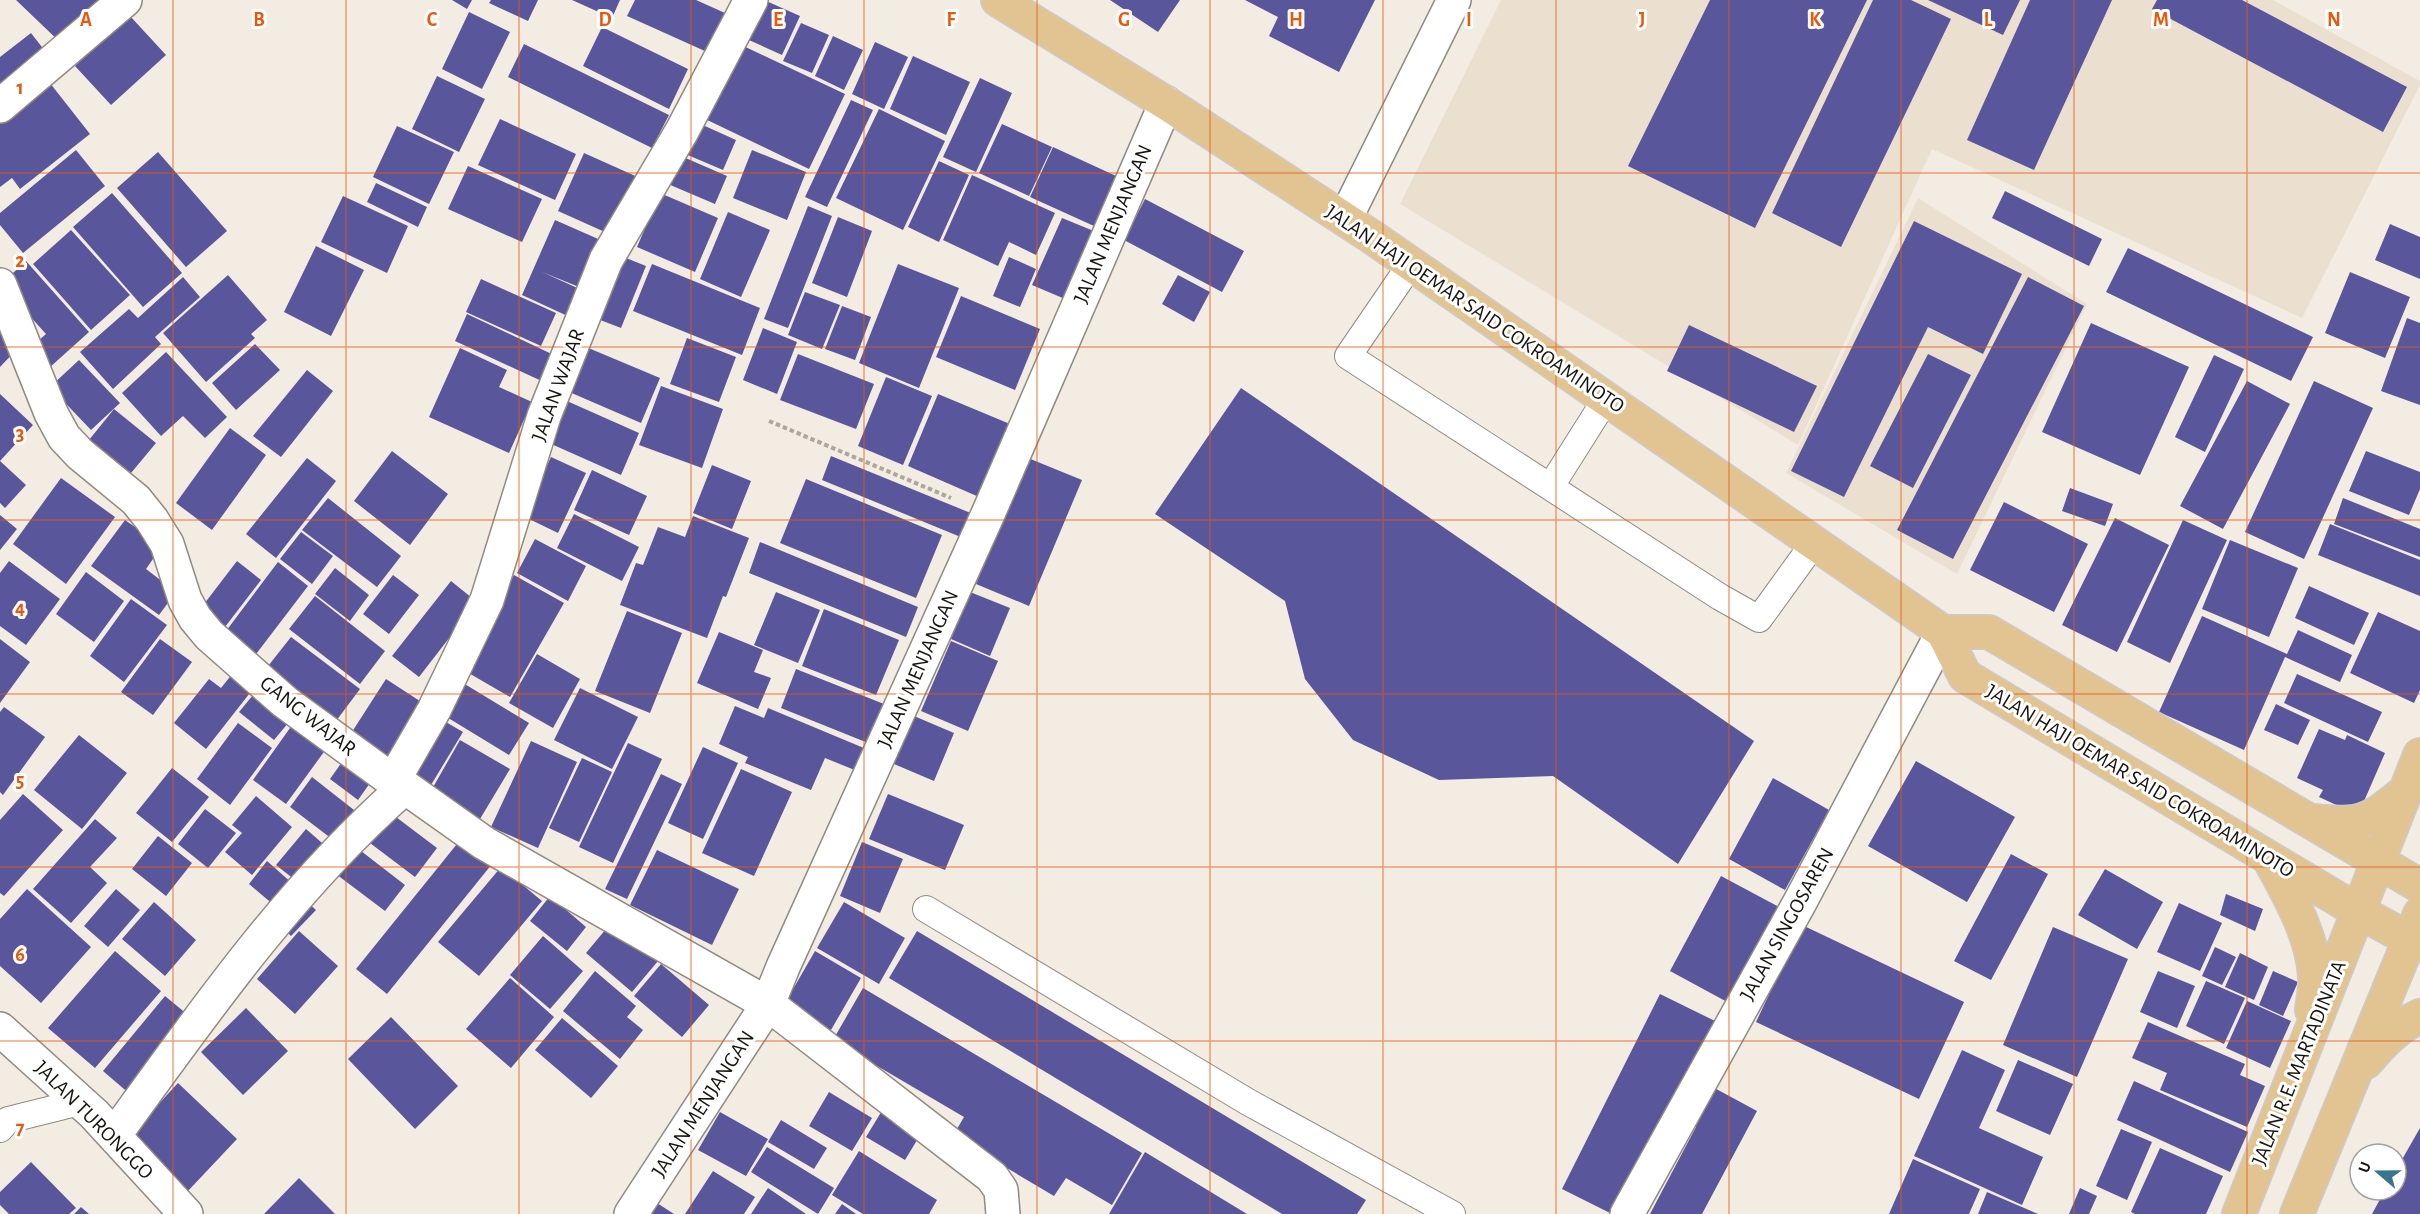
<svg xmlns="http://www.w3.org/2000/svg" width="2420" height="1214" font-family="'Alegreya Sans',sans-serif">
<style>
.built{fill:#ebe0d0}
.building{fill:#5a569b}
.lines{fill:none;stroke-linecap:round;stroke-linejoin:round}
.lane-casing{stroke:#908a81;stroke-width:28}
.street-casing{stroke:#908a81;stroke-width:36}
.primary-casing{stroke:#cccbca;stroke-width:36}
.path{stroke:#aca69e;stroke-width:4;stroke-dasharray:4.5 3;stroke-linecap:butt}
.lane{stroke:#fff;stroke-width:26}
.street{stroke:#fff;stroke-width:33}
.primary{stroke:#e2c493;stroke-width:33}
.grid{fill:none;stroke:#e8590c;stroke-width:1.5;stroke-opacity:0.55}
.labels{text-anchor:middle;dominant-baseline:central;stroke-width:6;stroke-linejoin:round;paint-order:stroke}
.street-label{font-size:21px;fill:#161410;stroke:#fff}
.grid-label{font-size:20px;text-anchor:middle;font-weight:bold;fill:#e8590c;stroke:#fff;stroke-width:6;stroke-linejoin:round;paint-order:stroke}
</style>
<rect width="100%" height="100%" fill="#f3ece2"/>
<path class="built" d="M1501 0H2273L2420 81V85L2302 318 1932 149 1798 445 1400 204Z
M1918 198 2087 304 1957 574 1786 473Z"/>
<path class="building" d="M16 0H106L63 45Z
M452 0H472L467 9Z
M491 0H538L528 21 489 3Z
M572 0H620L612 18Z
M635 0H696L734 17 716 56 627 16Z
M764 0 800 16 782 55 740 36Z
M1110 0H1180L1158 32Z
M1245 0H1375L1339 72 1269 36 1278 17Z
M1710 0H1867L1755 228 1628 166Z
M1873 0H1911L1951 19 1841 247 1772 213Z
M1928 0H2020L2003 35Z
M2030 0H2112L2034 170 1967 140Z
M2157 0H2242L2407 87 2383 132 2152 9Z
M469 12 510 32 482 89 442 69Z
M130 16 166 55 111 105 75 66Z
M801 23 829 35 812 73 783 61Z
M602 27 688 69 669 109 583 66Z
M31 33 52 60 0 100V57Z
M833 36 863 50 844 90 815 76Z
M875 42 908 57 884 109 852 94Z
M737 43 845 94 809 169 701 117Z
M524 44 669 115 652 148 508 77Z
M913 56 970 82 946 135 890 109Z
M437 76 485 99 459 152 412 129Z
M46 78 90 134 20 189 12 178 0 187V115Z
M980 78 1012 93 976 172 943 157Z
M851 100 873 110 827 207 805 197Z
M879 109 945 141 903 230 836 198Z
M500 119 576 154 555 200 478 165Z
M696 122 736 140 723 170 683 153Z
M1002 124 1052 147 1029 196 979 173Z
M397 126 454 152 429 204 373 177Z
M1053 147 1127 181 1105 231 1030 197Z
M76 150 105 186 23 253 0 225V213Z
M752 150 806 172 787 220 733 198Z
M158 152 227 231 186 267 117 188Z
M584 153 642 179 616 237 558 211Z
M681 156 727 176 715 204 668 184Z
M939 161 969 175 939 242 908 227Z
M468 166 542 199 522 242 448 209Z
M972 175 1055 213 1036 255 1009 242 998 266 943 240Z
M376 183 427 207 418 227 367 202Z
M2005 191 2102 239 2089 266 1992 218Z
M112 193 182 273 143 307 73 227Z
M660 193 718 218 695 272 637 247Z
M343 196 408 226 387 273 321 242Z
M1145 199 1244 251 1222 292 1124 240Z
M808 206 832 216 788 328 764 319Z
M728 212 770 230 741 297 700 279Z
M838 217 872 231 847 297 812 283Z
M1062 218 1101 234 1072 302 1032 285Z
M555 220 605 242 584 289 542 272 584 291 572 318 522 295Z
M1914 221 2022 274 1983 354 1928 327 1844 497 1791 471Z
M2390 224 2420 237V279L2375 260Z
M71 230 130 295 91 330 33 264Z
M316 246 364 270 331 336 284 312Z
M2128 248 2313 337 2291 381 2106 292Z
M621 256 646 266 621 328 595 318Z
M1009 257 1036 269 1020 307 993 296Z
M26 261 89 332 49 368 31 347 46 334 1 284Z
M652 264 760 308 742 355 633 311Z
M898 264 959 288 919 388 859 363Z
M2350 272 2410 297 2385 358 2325 333Z
M228 275 267 320 251 334 255 338 206 382 163 333Z
M1178 275 1210 292 1194 322 1162 304Z
M183 277 200 297 155 337 161 344 113 389 80 352 129 309 138 318Z
M2028 277 2084 306 1953 559 1897 530Z
M481 279 556 313 541 346 466 312Z
M805 292 840 305 822 349 788 335Z
M961 296 1040 329 1015 390 936 357Z
M842 306 871 317 855 360 825 349Z
M467 314 558 357 546 383 455 341Z
M2407 318 2420 323V405L2381 391Z
M2091 323 2189 367 2140 475 2042 432Z
M1689 325 1817 386 1794 432 1667 371Z
M763 328 797 342 777 394 743 380Z
M0 331 18 348 0 367Z
M687 338 736 357 719 402 670 384Z
M255 344 280 370 236 410 212 383Z
M586 347 660 378 641 423 567 391Z
M460 348 507 370 499 387 532 402 509 453 429 417Z
M166 352 227 417 205 438 183 416 161 436 122 393Z
M798 354 874 384 856 429 780 400Z
M1928 354 1971 375 1913 488 1870 466Z
M2214 355 2244 369 2205 452 2175 437Z
M79 360 120 403 91 430 50 387Z
M307 370 333 391 281 457 253 436Z
M886 377 932 396 903 465 858 446Z
M2247 381 2290 404 2223 529 2180 506Z
M2314 381 2373 408 2304 559 2245 532Z
M661 386 723 409 702 468 639 445Z
M1241 388 1754 741 1678 864 1553 776 1439 780 1353 740 1305 679 1285 601 1155 514Z
M0 394 33 425 0 461 26 485 5 508 0 503Z
M938 394 1010 424 979 497 908 466Z
M567 401 639 433 621 475 549 443Z
M114 409 156 443 131 473 89 440Z
M230 428 266 455 212 530 176 503Z
M392 451 448 494 410 545 354 501Z
M2366 451 2420 472V489L2409 515 2349 491Z
M831 456 978 516 968 540 822 480Z
M551 457 586 473 558 533 523 516Z
M307 458 336 481 276 558 246 534Z
M1028 458 1082 480 1029 606 976 584Z
M712 465 751 481 732 529 693 513Z
M592 470 647 496 629 535 574 510Z
M61 478 115 517 66 584 13 544Z
M806 479 942 535 916 598 780 543Z
M2070 488 2113 504 2105 526 2062 511Z
M328 498 401 556 377 587 302 530Z
M2343 498 2420 529V557L2334 524Z
M2004 502 2088 544 2054 612 1970 570Z
M574 514 639 547 622 581 557 548Z
M0 515 17 529 0 550Z
M693 516 749 538 726 597 723 596 707 638 620 605 636 563 643 565 658 527 685 537Z
M2115 518 2169 545 2117 652 2062 625Z
M125 520 162 546 146 569 176 592 159 615 91 566Z
M2183 520 2227 540 2170 663 2127 642Z
M2330 524 2420 560V596L2318 555Z
M301 532 333 556 312 584 280 559Z
M535 539 586 566 568 601 517 573Z
M2230 540 2298 568 2269 637 2202 609Z
M760 542 918 607 906 637 749 573Z
M9 561 60 599 26 645 0 626V573Z
M237 561 261 580 225 627 201 608Z
M278 562 308 586 250 662 220 639Z
M335 568 369 595 350 621 315 594Z
M86 572 124 601 94 642 56 614Z
M393 575 419 595 389 634 363 614Z
M514 575 564 603 510 697 460 668Z
M451 581 477 602 419 677 392 656Z
M2309 586 2369 613 2354 645 2295 618Z
M776 592 820 610 798 663 754 645Z
M970 592 1010 608 990 656 951 639Z
M315 596 385 651 360 684 289 629Z
M131 599 167 625 124 682 90 656Z
M824 609 899 640 876 695 802 666Z
M627 611 682 633 650 713 595 691Z
M2378 612 2420 631V690L2414 703 2350 673Z
M2202 616 2287 654 2298 630 2352 655 2340 682 2285 657 2244 750 2159 712Z
M719 632 763 650 754 672 771 678 758 709 697 683Z
M291 637 360 689 330 729 261 675Z
M0 639 30 662 0 703Z
M160 639 192 662 153 715 121 692Z
M951 641 998 661 968 731 921 711Z
M537 654 580 679 553 728 509 703Z
M796 669 889 706 873 745 781 708Z
M233 673 253 689 206 749 174 723 209 679 221 688Z
M2297 674 2382 712 2368 742 2284 703Z
M386 679 429 707 393 763 350 735Z
M463 683 529 723 509 755 445 716Z
M259 688 294 716 274 740 239 712Z
M580 688 638 717 612 769 554 740Z
M2276 704 2310 720 2298 745 2264 730Z
M735 706 764 718 768 708 871 751 862 773 825 758 811 790 745 763 748 757 719 744Z
M4 707 45 737 3 795 0 792V712Z
M914 716 954 733 934 781 894 764Z
M439 718 463 732 428 790 404 775Z
M295 721 329 745 286 804 253 780Z
M238 723 272 748 230 805 197 779Z
M2319 729 2345 740 2347 735 2385 753 2358 815 2319 797 2323 790 2297 778Z
M79 735 127 773 82 829 34 790Z
M460 740 510 769 477 824 428 796Z
M531 741 577 762 538 848 491 827Z
M628 743 662 759 613 863 579 847Z
M703 747 738 763 703 839 668 823Z
M347 755 375 776 358 800 330 779Z
M582 758 612 772 579 842 549 828Z
M1916 761 2015 817 1967 902 1868 846Z
M172 768 209 797 172 842 136 813Z
M741 769 792 792 754 876 702 853Z
M661 774 682 784 627 899 605 889Z
M312 777 354 810 332 839 290 807Z
M1773 778 1829 810 1785 890 1729 859Z
M23 794 63 830 4 896 0 893V820Z
M888 794 964 825 945 870 869 839Z
M256 796 292 827 252 875 225 852 242 833 232 825Z
M205 809 236 833 208 868 178 844Z
M388 811 437 848 415 877 366 840Z
M95 819 117 838 90 867 107 883 71 923 33 889Z
M306 829 329 849 300 884 276 865Z
M158 836 192 863 166 896 132 869Z
M461 839 492 864 387 994 356 969Z
M862 842 903 859 880 913 840 896Z
M352 844 405 885 385 911 332 871Z
M657 850 739 889 712 945 630 905Z
M2011 854 2048 874 1991 980 1954 961Z
M267 861 293 884 275 906 249 884Z
M501 867 542 901 479 976 438 942Z
M2105 869 2163 902 2137 949 2078 915Z
M1721 876 1781 908 1729 1003 1670 971Z
M27 889 91 947 41 1003 0 966V919Z
M116 889 140 910 108 947 84 926Z
M2226 894 2263 909 2255 931 2220 915Z
M301 896 316 910 291 936 277 922Z
M550 896 586 927 567 951 530 921Z
M154 902 196 940 165 976 122 939Z
M844 902 905 938 879 984 817 948Z
M2179 903 2222 923 2200 971 2157 952Z
M611 923 658 961 632 992 586 953Z
M1802 925 1964 1002 1919 1099 1756 1022Z
M2053 927 2128 959 2077 1077 2003 1045Z
M299 931 338 966 295 1014 257 979Z
M917 931 1366 1200 1357 1214H1282L889 978Z
M543 936 583 971 550 1009 510 975Z
M2215 947 2236 957 2222 985 2202 976Z
M115 951 161 991 95 1068 48 1028Z
M815 951 861 978 831 1030 785 1003Z
M2240 953 2268 967 2254 1000 2225 987Z
M661 964 709 1005 682 1037 634 996Z
M595 971 636 1006 627 1017 643 1030 620 1059 563 1011Z
M2158 971 2195 986 2177 1028 2140 1012Z
M2273 971 2298 982 2283 1016 2259 1005Z
M510 978 554 1017 511 1068 466 1029Z
M2206 981 2245 998 2224 1044 2186 1026Z
M863 988 1142 1153 1112 1205 1066 1178 1054 1196 953 1136 964 1117 833 1040Z
M1660 994 1715 1021 1612 1214 1562 1189Z
M165 996 194 1020 131 1095 103 1071Z
M2247 1001 2291 1021 2270 1068 2226 1048Z
M246 1008 288 1051 243 1095 201 1052Z
M391 1017 458 1086 415 1129 348 1059Z
M562 1018 618 1066 591 1098 535 1050Z
M2148 1022 2245 1064 2240 1075 2265 1086 2247 1127 2160 1090 2167 1073 2132 1058Z
M1962 1050 2005 1070 1979 1128 2043 1157 2022 1205 1914 1156Z
M2018 1060 2073 1084 2050 1135 1996 1111Z
M2134 1081 2248 1132 2230 1172 2117 1120Z
M178 1083 237 1139 187 1192 128 1137Z
M1707 1084 1757 1111 1702 1214H1650L1696 1127 1690 1118Z
M829 1092 872 1118 852 1151 809 1126Z
M883 1109 922 1132 905 1160 866 1137Z
M720 1112 768 1139 746 1176 698 1150Z
M781 1120 827 1148 814 1169 768 1142Z
M2420 1128V1214H2372L2385 1190H2396V1170Z
M2121 1129 2152 1142 2127 1200 2096 1186Z
M767 1147 834 1188 818 1214 751 1172Z
M2160 1148 2223 1176 2206 1214H2135L2131 1212Z
M859 1151 937 1200 929 1214H863L832 1195Z
M1145 1152 1247 1214H1109Z
M1913 1159 1980 1189 1969 1214H1889Z
M31 1162 76 1208 69 1214H9L0 1205V1192Z
M713 1171 755 1197 744 1214H685Z
M299 1178 335 1214H264Z
M768 1188 806 1214H751Z
M2080 1188 2097 1196 2089 1214H2069Z
M1987 1192 2038 1214H1978Z
M657 1203 674 1214H650Z
M842 1204 856 1214H835Z
M81 1207 89 1214H74Z"/>
<g class="lines">
<defs>
<path id="lane" d="M1411 264 1348 356 1720 597 1759 619 1814 543
M1551 486 1606 399
M926 909 1248 1102 1452 1214
M0 1129 8 1120 80 1102"/>
<path id="street" d="M0 106 125 0
M1345 219 1454 0
M0 285 51 413 64 437 80 454 136 500 152 520 167 544 185 600 195 618 209 635 285 702 393 781 405 787 484 843 768 1004 992 1177 1001 1190 1003 1214
M393 781 434 710 487 600 544 416 606 260 682 131 751 0
M0 1029 94 1114 186 1214
M114 1136C203 1013 290 888 405 787
M631 1214 768 1004 783 967 988 514 1166 103
M1627 1214 1800 902 1943 632"/>
<path id="primary" d="M998 0 1166 103 1372 237 1943 632 1965 676 2358 911 2420 945
M1943 632H1989L2420 886
M2313 821C2362 826 2368 822 2406 791
M2269 858C2288 894 2313 935 2315 977 2316 988 2313 1000 2312 1010
M2366 1062C2382 1043 2397 1027 2420 1016
M2239 1214 2420 755
M2297 1214 2420 914"/>
</defs>
<use href="#lane" class="lane-casing"/>
<use href="#street" class="street-casing"/>
<use href="#primary" class="primary-casing"/>
<path class="path" d="M769 421 951 498"/>
<use href="#lane" class="lane"/>
<use href="#street" class="street"/>
<use href="#primary" class="primary"/>
</g>
<path class="grid" d="M173 0V1214M346 0V1214M519 0V1214M691 0V1214M864 0V1214M1037 0V1214M1210 0V1214M1383 0V1214M1556 0V1214M1729 0V1214M1901 0V1214M2074 0V1214M2247 0V1214M0 173H2420M0 347H2420M0 520H2420M0 694H2420M0 867H2420M0 1041H2420"/>
<g class="labels">
<g class="street-label">
<text transform="translate(1113 224) rotate(-67)">JALAN MENJANGAN</text>
<text transform="translate(1475 309) rotate(34)">JALAN HAJI OEMAR SAID COKROAMINOTO</text>
<text transform="translate(558 385) rotate(-70)">JALAN WAJAR</text>
<text transform="translate(918 669) rotate(-66)">JALAN MENJANGAN</text>
<text transform="translate(308 716) rotate(38)">GANG WAJAR</text>
<text transform="translate(2140 781) rotate(31)">JALAN HAJI OEMAR SAID COKROAMINOTO</text>
<text transform="translate(1787 924) rotate(-61)">JALAN SINGOSAREN</text>
<text transform="translate(2299 1063) rotate(-68)">JALAN R.E. MARTADINATA</text>
<text transform="translate(703 1104) rotate(-57)">JALAN MENJANGAN</text>
<text transform="translate(94 1120) rotate(45)">JALAN TURONGGO</text>
</g>
</g>
<g class="grid-label">
<text x="86" y="26">A</text>
<text x="259" y="26">B</text>
<text x="432" y="26">C</text>
<text x="605" y="26">D</text>
<text x="778" y="26">E</text>
<text x="951" y="26">F</text>
<text x="1124" y="26">G</text>
<text x="1296" y="26">H</text>
<text x="1469" y="26">I</text>
<text x="1642" y="26">J</text>
<text x="1815" y="26">K</text>
<text x="1988" y="26">L</text>
<text x="2161" y="26">M</text>
<text x="2334" y="26">N</text>
<text x="20" y="94">1</text>
<text x="20" y="267">2</text>
<text x="20" y="440">3</text>
<text x="20" y="614">4</text>
<text x="20" y="787">5</text>
<text x="20" y="961">6</text>
<text x="20" y="1134">7</text>
</g>
<g transform="translate(2378 1172) rotate(290)"><circle r="28" fill="#ffffff" stroke="#a2a19f" stroke-width="1.5"/>
<path d="M0-4.5L10 22L0 15L-10 22Z" fill="#36758a"/>
<text y="-9" font-size="16" font-weight="bold" text-anchor="middle" fill="#161410">U</text>
</g>
</svg>
